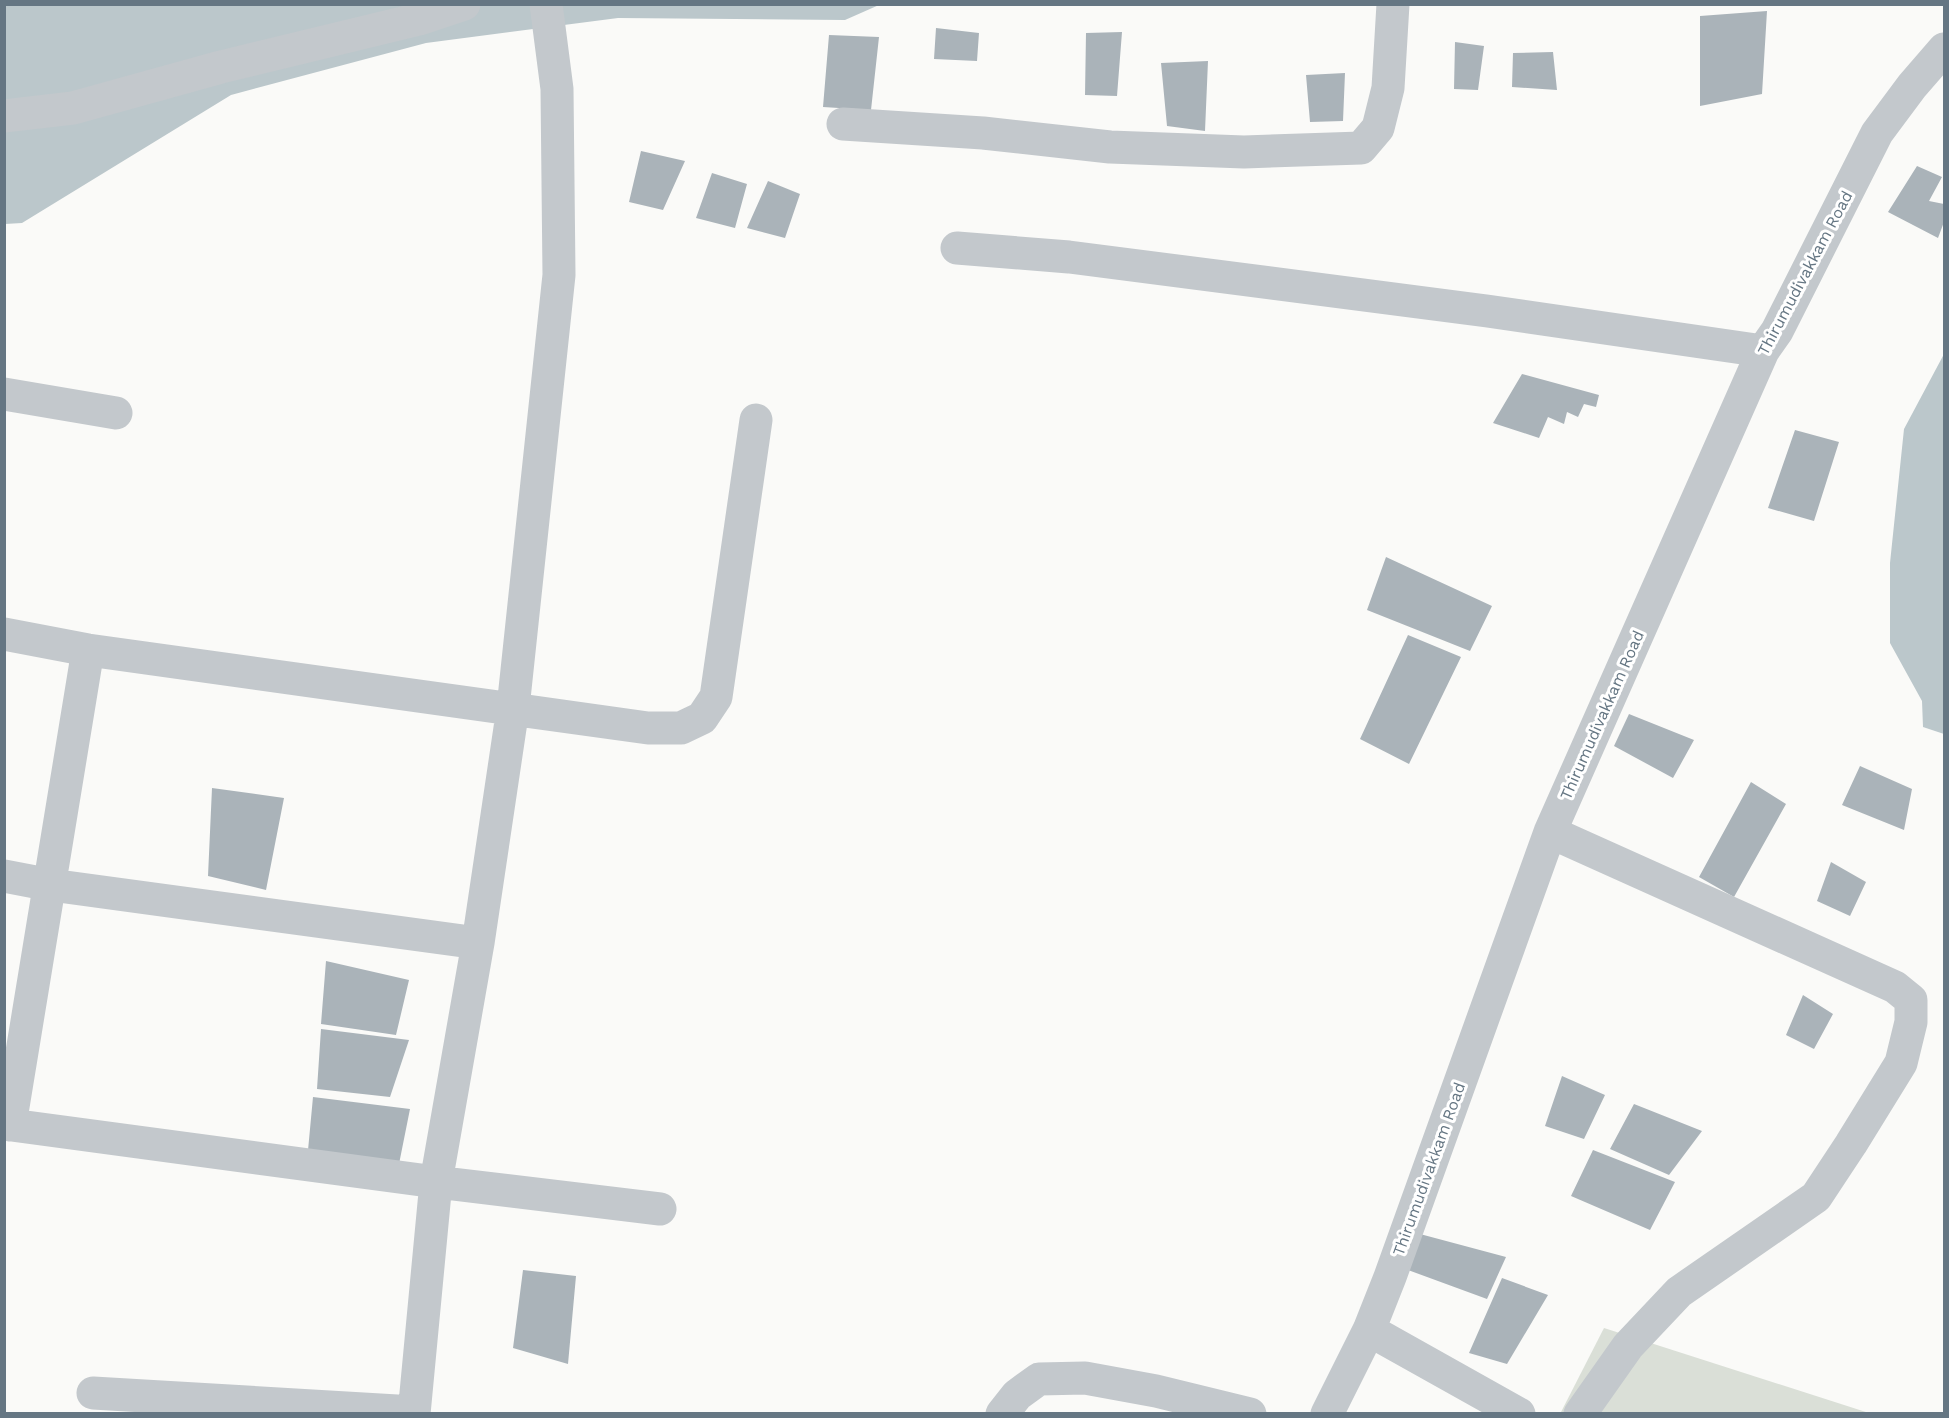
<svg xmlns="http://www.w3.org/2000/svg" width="1949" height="1418" font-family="'Work Sans',sans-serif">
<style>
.green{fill:#dadfd7}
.water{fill:#bbc7cb}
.building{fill:#aab3b9}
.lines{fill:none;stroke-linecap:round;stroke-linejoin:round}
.minor{stroke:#c3c8cc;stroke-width:33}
.labels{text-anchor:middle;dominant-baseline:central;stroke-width:6;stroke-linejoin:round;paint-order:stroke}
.street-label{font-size:16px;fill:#657683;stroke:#fff}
</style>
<rect width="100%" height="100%" fill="#fafaf8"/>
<path class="green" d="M1604 1328 1869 1413 1560 1414Z"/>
<path class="water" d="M5 5H879L845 20 618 18 426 43 231 95 22 223 5 224Z
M1944 354V734L1923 727 1922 701 1890 643V563L1904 429Z"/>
<path class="building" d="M1767 11 1762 94 1700 106V16Z
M936 28 979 33 977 61 934 59Z
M1122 32 1117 96 1085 95 1086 33Z
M829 35 879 37 871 110 823 107Z
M1455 42 1484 46 1478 90 1454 89Z
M1553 52 1557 90 1512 87 1513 53Z
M1208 61 1205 131 1167 126 1161 63Z
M1345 73 1343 121 1310 122 1306 75Z
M641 151 685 161 663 210 629 202Z
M1917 166 1942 177 1929 201 1944 204V222L1938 238 1888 212Z
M712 173 747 184 735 228 696 218Z
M768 181 800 194 785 238 747 228Z
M1522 374 1599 395 1596 407 1584 404 1578 417 1567 412 1564 424 1548 417 1539 438 1493 423Z
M1795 430 1839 442 1814 521 1768 508Z
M1386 557 1492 606 1470 651 1367 610Z
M1408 635 1461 657 1409 764 1360 739Z
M1629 714 1694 740 1673 778 1614 746Z
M1860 766 1912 789 1904 830 1842 805Z
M1751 782 1786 804 1734 897 1699 877Z
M212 788 284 798 266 890 208 876Z
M1831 862 1866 882 1850 916 1817 901Z
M326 961 409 980 396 1035 321 1024Z
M1803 995 1833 1014 1814 1049 1786 1035Z
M321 1029 409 1040 390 1097 317 1089Z
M1562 1076 1605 1095 1584 1139 1545 1126Z
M313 1097 410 1109 397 1174 307 1161Z
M1634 1104 1702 1131 1669 1175 1610 1149Z
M1593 1150 1675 1182 1650 1230 1571 1196Z
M1420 1234 1506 1257 1487 1299 1408 1270Z
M523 1270 576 1276 568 1364 513 1348Z
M1502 1278 1548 1295 1507 1364 1469 1353Z"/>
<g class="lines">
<path class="minor" d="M4 116 73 108 221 67 419 19 464 4
M843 124 983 133 1110 147 1244 152 1361 148 1378 128 1388 88 1393 4
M957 248 1069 257 1487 311 1763 351
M4 394 116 413
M4 634 88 650 648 728H681L702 718 716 697 756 420
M1550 832 1895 987 1911 1000V1022L1901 1063 1851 1144 1816 1197 1679 1292 1628 1346 1580 1414
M4 876 51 885 478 943
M4 1124 436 1182 660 1209
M10 1125 88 650
M1369 1330 1519 1414
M93 1393 414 1412
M414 1414 436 1182 478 943 513 708 559 275 557 89 546 4
M1002 1414 1017 1395 1039 1379 1085 1378 1156 1391 1250 1414
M1327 1414 1369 1330 1390 1277 1550 832 1763 351 1777 331 1877 133 1912 86 1944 49"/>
</g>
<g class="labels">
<g class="street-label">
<text transform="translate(1805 273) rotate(-62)">Thirumudivakkam Road</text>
<text transform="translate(1602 715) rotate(-66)">Thirumudivakkam Road</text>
<text transform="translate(1429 1169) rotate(-70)">Thirumudivakkam Road</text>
</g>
</g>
<rect width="1949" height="1418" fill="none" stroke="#657683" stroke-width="12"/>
</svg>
